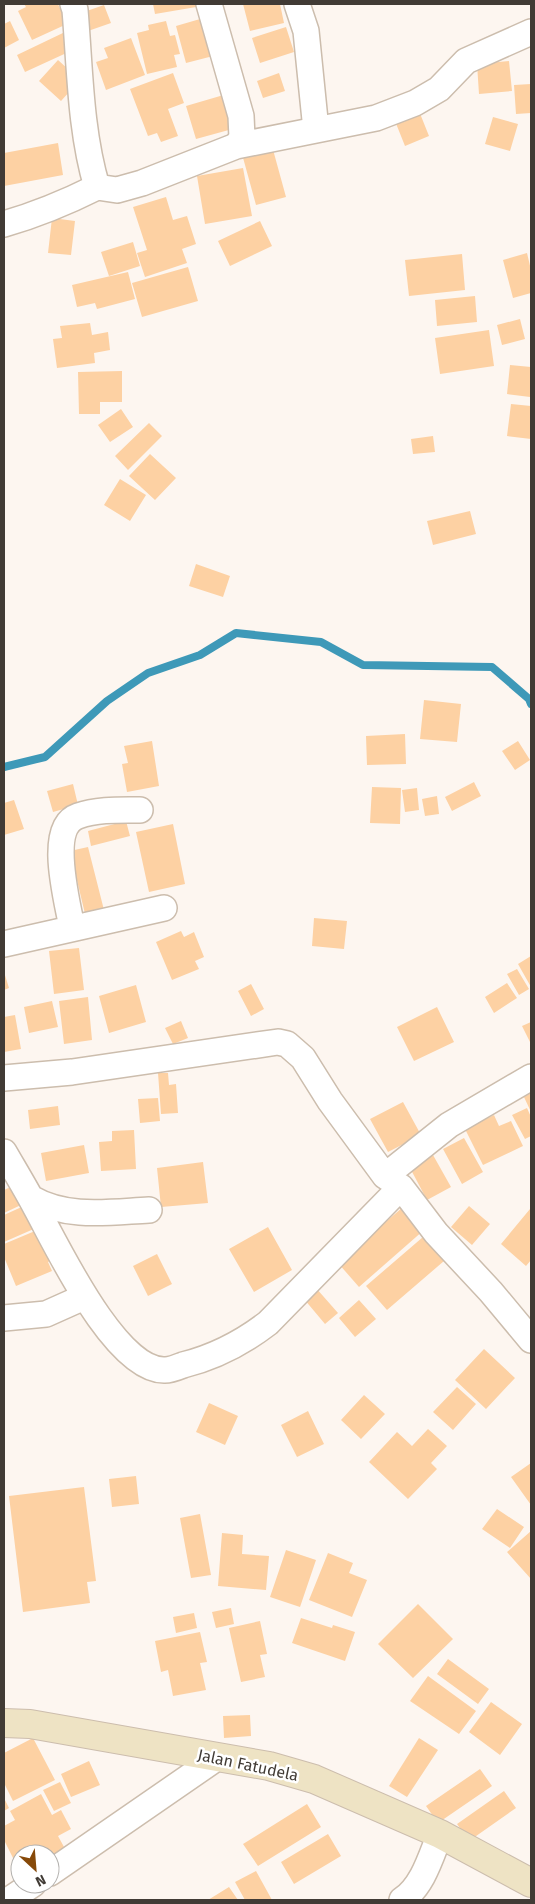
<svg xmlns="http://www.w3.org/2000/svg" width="535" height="1904" font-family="'Fira Sans',sans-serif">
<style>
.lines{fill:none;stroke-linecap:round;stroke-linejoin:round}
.stream{stroke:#3e99b8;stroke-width:8}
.building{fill:#fdd1a3}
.street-casing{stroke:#ccbdad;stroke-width:28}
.secondary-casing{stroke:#ccbdad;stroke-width:30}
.street{stroke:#fff;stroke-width:25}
.secondary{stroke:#eee3c4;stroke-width:28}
.labels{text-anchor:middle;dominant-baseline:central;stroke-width:5;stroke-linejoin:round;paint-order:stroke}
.street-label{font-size:16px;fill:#413b35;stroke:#fff}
</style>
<rect width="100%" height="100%" fill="#fdf6f0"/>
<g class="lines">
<path class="stream" d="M4 767 45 757 107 701 148 673 200 655 236 633 321 642 363 665 492 667 529 699 531 704"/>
</g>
<path class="building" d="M24 4H58L67 24 32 40 18 11 26 7Z
M153 4H208V5L155 14Z
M243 4H280L284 23 250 31Z
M104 5 111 23 88 31 81 13Z
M207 17 217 55 186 63 176 26Z
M10 21 19 40 4 48V24Z
M166 21 170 36 175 35 180 54 174 55 177 67 147 74 137 33 149 30 148 25Z
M286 27 294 52 260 63 252 38Z
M65 32 73 50 25 72 17 55Z
M131 38 145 75 106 90 96 62 108 58 104 48Z
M58 60 80 80 61 101 39 81Z
M509 61 512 91 479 94 477 64Z
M173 73 184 103 168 109 178 136 161 142 157 133 148 136 130 89Z
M279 73 285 91 263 98 257 81Z
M531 84V113L516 114 514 85Z
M227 94 236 128 196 139 186 106Z
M419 111 429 136 405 146 395 121Z
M493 117 518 124 510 151 485 144Z
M58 143 63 175 4 186V153Z
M272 146 286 197 256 205 242 154Z
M243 168 252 216 205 224 197 176Z
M166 197 173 220 187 216 196 244 182 249 187 263 145 277 137 253 147 250 133 207Z
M52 218 75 221 71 255 48 253Z
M260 221 272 246 230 266 218 241Z
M133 242 140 266 109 276 101 252Z
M527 253 531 270V293L513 298 503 260Z
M462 254 465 290 409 296 405 260Z
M188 267 198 301 142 317 132 283Z
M128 272 135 299 97 309 95 303 77 307 72 285Z
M475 296 477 322 437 326 435 300Z
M520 319 525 339 502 345 497 325Z
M90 323 92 335 108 332 110 350 94 353 95 363 57 368 53 339 62 338 60 326Z
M489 330 494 366 440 374 435 338Z
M510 365 531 367 530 397 507 394Z
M122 371V402H100V414H79L78 372Z
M511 404 531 406V439L507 436Z
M121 409 133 427 110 442 98 425Z
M149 423 162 436 128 470 115 456Z
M433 436 435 452 413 454 411 439Z
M150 454 176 478 155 500 129 476Z
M120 479 146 495 130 521 104 505Z
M470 511 476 534 433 545 427 521Z
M196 564 230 576 223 597 189 586Z
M424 700 461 704 457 742 420 739Z
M405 734 406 764 367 765 366 736Z
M152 741 159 786 127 792 122 764 128 763 124 746Z
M518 741 530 760 515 770 502 751Z
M474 782 481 796 452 811 445 797Z
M73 784 78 805 53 812 47 791Z
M372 787 401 788 400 824 370 823Z
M417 788 419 810 405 812 402 790Z
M437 796 439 814 425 816 422 799Z
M14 800 24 829 4 835V803Z
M126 821 130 836 91 846 88 831Z
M173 824 185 884 149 892 136 832Z
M88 847 105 914 86 918 70 851Z
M314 918 347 921 344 949 312 946Z
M181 931 184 937 194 932 204 957 195 961 199 969 172 980 156 942Z
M79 948 84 990 54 994 49 951Z
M531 956V987L518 964Z
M517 969 529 989 519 995 507 974Z
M4 972 9 988 4 990Z
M507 983 517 998 494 1013 485 997Z
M251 984 264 1009 251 1016 238 991Z
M136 985 146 1022 109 1033 99 996Z
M88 997 92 1040 64 1044 59 1001Z
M52 1001 58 1027 29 1033 24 1007Z
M437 1007 454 1042 414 1061 397 1027Z
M15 1015 21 1049 4 1052V1017Z
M181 1021 188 1038 173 1044 165 1028Z
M531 1022V1044L522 1026Z
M158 1073H168L169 1085 176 1084 178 1113 161 1114Z
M531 1093V1112L524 1097Z
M158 1098 160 1121 140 1123 138 1099Z
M403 1102 421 1135 388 1152 370 1119Z
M58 1106 60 1125 30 1129 28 1110Z
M527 1108 531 1117V1136L525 1139 512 1115Z
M494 1115 499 1126 511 1121 523 1146 483 1165 465 1129Z
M134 1130 136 1169 101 1171 99 1142 112 1141V1131Z
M464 1138 483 1172 462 1184 443 1149Z
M84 1145 89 1173 46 1181 41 1153Z
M433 1155 451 1187 427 1200 410 1168Z
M203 1162 208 1203 161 1207 157 1168Z
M13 1186 21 1205 4 1213V1190Z
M26 1205 36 1228 4 1242V1215Z
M469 1206 490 1224 472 1245 451 1227Z
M403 1207 424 1230 359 1287 338 1263Z
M530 1209 531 1211V1260L526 1266 501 1244Z
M268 1227 292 1270 254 1292 229 1249Z
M35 1231 40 1243 47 1240 54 1259 48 1262 52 1271 16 1286 4 1257V1244Z
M423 1237 444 1261 387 1310 366 1286Z
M157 1254 172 1284 148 1296 133 1266Z
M316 1288 338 1313 325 1324 304 1299Z
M359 1300 376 1319 355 1337 339 1318Z
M484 1349 515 1378 486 1409 455 1380Z
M457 1387 476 1404 453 1430 433 1412Z
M364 1395 385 1414 361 1439 341 1420Z
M209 1403 238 1416 225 1445 196 1432Z
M308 1411 324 1444 297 1457 281 1425Z
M428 1429 447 1446 431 1463 437 1469 408 1499 369 1462 397 1432 412 1446Z
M531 1463V1505L511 1477Z
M136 1476 139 1504 112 1507 109 1479Z
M84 1487 96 1581 87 1582 90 1603 23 1612 9 1496Z
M497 1509 524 1527 510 1548 482 1529Z
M200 1514 211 1575 191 1578 180 1518Z
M531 1531V1579L507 1552Z
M222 1533 243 1535 242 1554 269 1556 266 1590 218 1586Z
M286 1550 316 1560 300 1607 270 1597Z
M328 1553 353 1563 349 1573 367 1580 352 1617 309 1600Z
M418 1604 453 1639 413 1678 378 1644Z
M231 1608 234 1624 216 1628 212 1612Z
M194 1613 197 1628 176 1633 173 1617Z
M301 1618 332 1628 333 1625 355 1632 345 1661 292 1643Z
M260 1621 267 1654 260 1655 265 1677 241 1682 229 1628Z
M200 1632 207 1662 200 1663 206 1690 173 1696 168 1670 161 1672 155 1641Z
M448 1659 489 1689 478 1704 437 1674Z
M428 1676 476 1711 459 1734 410 1701Z
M491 1702 522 1724 500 1755 469 1732Z
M250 1715 251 1736 224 1738 223 1716Z
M33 1738 55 1780 13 1801 4 1783V1753Z
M419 1738 438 1750 407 1797 389 1786Z
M89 1761 100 1785 71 1797 61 1774Z
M480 1769 492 1786 438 1823 426 1806Z
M60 1782 71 1803 54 1811 43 1790Z
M504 1791 516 1808 469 1841 457 1824Z
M41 1794 52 1815 61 1810 71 1829 58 1836 69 1856 50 1866V1854H20V1872L4 1840V1826L15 1820 10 1811Z
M4 1798 9 1808 4 1811Z
M307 1804 321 1827 258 1866 243 1844Z
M328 1834 341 1856 294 1884 281 1862Z
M256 1871 272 1900H245L235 1882Z
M229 1887 238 1900H208Z"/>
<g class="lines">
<defs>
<path id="street" d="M73 4 75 10C80 68 80 130 97 187L117 190 142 183 236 146 242 138 241 116 209 4
M316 130 376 118 415 103 439 89 466 61 531 32
M236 146 316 130 306 31 297 4
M4 224C39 214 65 203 97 187
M72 928C68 903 46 827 78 816 97 809 120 810 140 810
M4 944 164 908
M4 1078 72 1072 278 1042 287 1044 303 1058 330 1101 385 1176 401 1187 436 1233 491 1292 531 1340
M4 1152C15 1171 26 1189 36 1208 57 1246 116 1372 165 1370 171 1370 178 1367 183 1365 215 1357 242 1343 268 1323L401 1187
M385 1176 449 1125 531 1077
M31 1198C67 1219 109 1212 149 1210
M4 1318 46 1314 84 1297
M50 1873 218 1757
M9 1900 33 1884
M402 1900C423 1886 431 1856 440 1834"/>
<path id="secondary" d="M4 1723 30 1724 269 1766 314 1779 440 1834 531 1883"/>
</defs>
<use href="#street" class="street-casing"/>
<use href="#secondary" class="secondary-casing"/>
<use href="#street" class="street"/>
<use href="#secondary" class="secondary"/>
</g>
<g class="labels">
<g class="street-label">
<text transform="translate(248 1765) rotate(12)">Jalan Fatudela</text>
</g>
</g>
<rect width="535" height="1904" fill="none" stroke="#413b35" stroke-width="10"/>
<g transform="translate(35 1869) rotate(154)"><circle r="24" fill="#ffffff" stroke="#b3b1ae"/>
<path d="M0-4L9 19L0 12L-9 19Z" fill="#864909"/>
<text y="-8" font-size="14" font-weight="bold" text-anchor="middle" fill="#413b35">N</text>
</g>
</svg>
